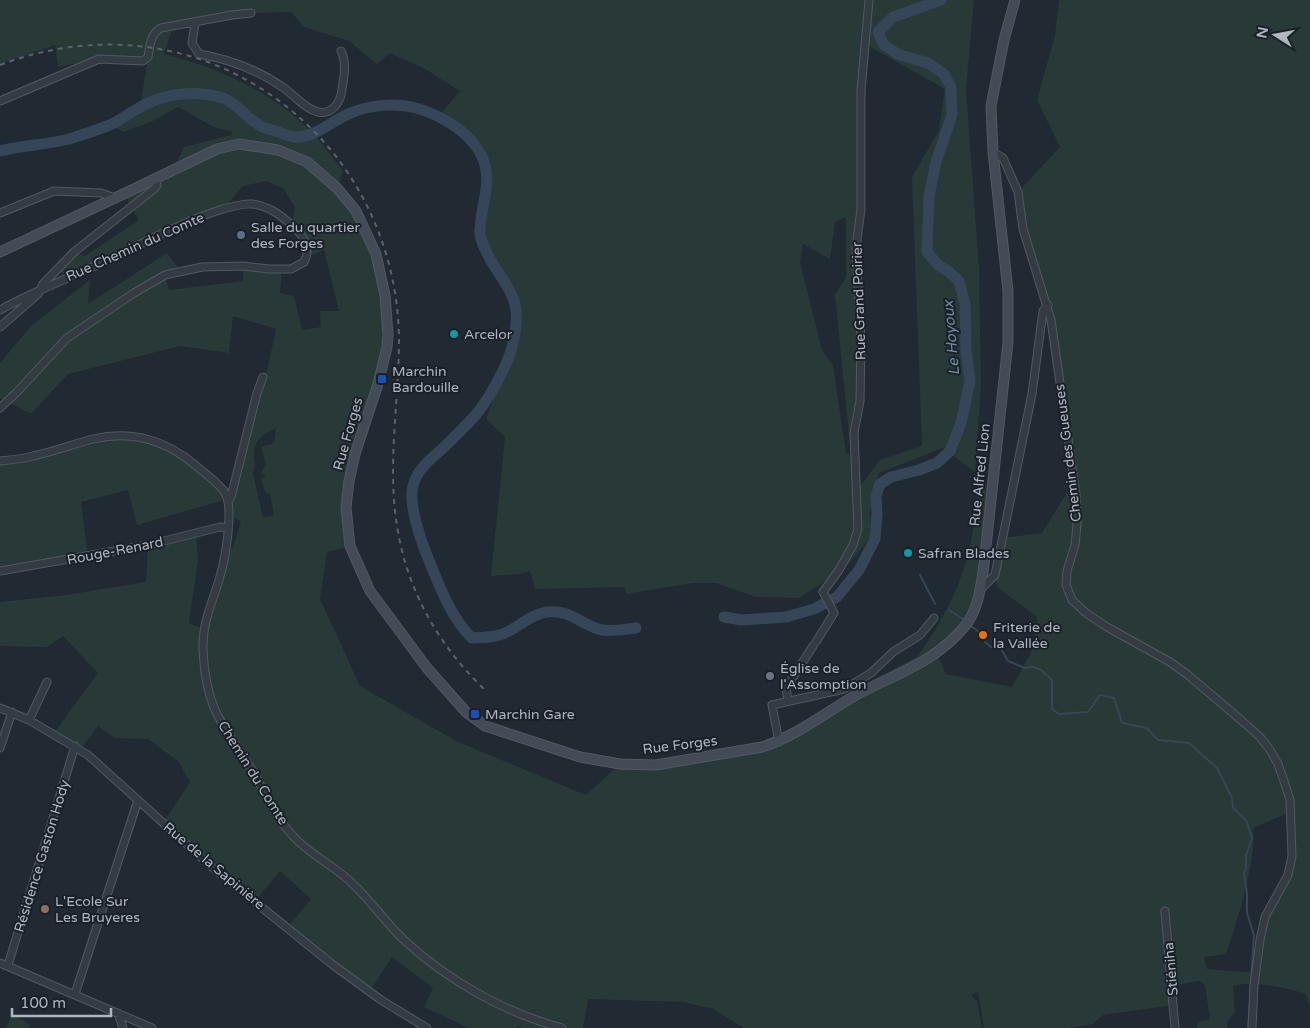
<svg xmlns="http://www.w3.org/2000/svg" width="1310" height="1028" font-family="'Varela Round',sans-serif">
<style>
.green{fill:#293938;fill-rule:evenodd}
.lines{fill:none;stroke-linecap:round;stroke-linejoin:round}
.stream{stroke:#364658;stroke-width:2}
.river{stroke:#364658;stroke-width:11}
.street-casing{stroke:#515961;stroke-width:9}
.secondary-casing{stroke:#515961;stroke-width:11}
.street{stroke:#343b43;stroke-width:7}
.secondary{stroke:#424b56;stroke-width:9}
.rail{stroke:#5a636d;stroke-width:2;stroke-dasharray:5 5;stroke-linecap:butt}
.service-dot{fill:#5c6f8a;stroke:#1a2028;stroke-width:2}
.culture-dot{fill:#0f9aa8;stroke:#1a2028;stroke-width:2}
.transit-dot{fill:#1a4fb4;stroke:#1a2028;stroke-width:2}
.food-dot{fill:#e8710a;stroke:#1a2028;stroke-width:2}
.worship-dot{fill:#6b7280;stroke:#1a2028;stroke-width:2}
.education-dot{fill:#8d6e63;stroke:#1a2028;stroke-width:2}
.labels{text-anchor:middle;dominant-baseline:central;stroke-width:4;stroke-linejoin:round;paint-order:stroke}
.poi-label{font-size:14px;fill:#aeb6c0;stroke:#1a2028;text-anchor:start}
.street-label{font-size:14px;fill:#aeb6c0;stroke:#1a2028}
.water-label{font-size:15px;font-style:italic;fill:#7189a1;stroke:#1a2028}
</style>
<rect width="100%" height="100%" fill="#212932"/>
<path class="green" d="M0 0H974L966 90 979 267 981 384 975 472 943 448 879 473 871 499 870 538 845 568 799 598 756 597 716 583H693L626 594 625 587 535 589 530 571 519 574 491 576 505 437 486 419C492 403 497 388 502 372 511 348 525 317 512 292 504 276 482 253 480 236 479 218 488 200 488 183 488 150 463 133 438 117L460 91 425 69 390 53 377 64 349 41 304 27 291 12 251 13 173 26 164 54C224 69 282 96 322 144 329 153 336 162 343 171L337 188 356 211 376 254 388 335 349 481 350 546 327 552 320 599 360 686 458 742 586 795 620 764 656 765 779 742 848 694 918 656 939 624 956 590 967 560 975 521 980 477 991 491 973 612 937 654 946 674 1012 687 1035 645 1037 617 997 587 995 575 1003 538 1042 533 1074 481 1051 320 1037 278 1018 192 1060 147 1037 100 1055 35 1059 0H1310V1009L1306 994C1287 988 1253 980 1233 986L1235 1012 1227 1022V1028H1197L1198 1022 1210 1019 1205 985 1199 981 1173 986 1174 1005 1103 1015 1093 1024 1070 1028H984L978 992 971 995 977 1001 982 1028H744L713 1009 684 1002 588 999 583 1028H521L518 1026 516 1028H468L424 1007 433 988 392 957 369 992 287 928 311 899 280 871 255 901 163 823 190 782 178 761 148 739 115 738 98 726 80 750 53 734 98 673 63 636 47 647 0 646V602L66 595 146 582 148 545 196 534 198 560 189 623 203 629 225 551 233 548 241 522 229 514 263 377 267 371 276 329 233 316 229 353 180 346 68 374 31 414 0 398V363L31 326 90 280 88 304 167 253 181 271 165 275 169 290 243 281V266L282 269 280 293 294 296 302 330 321 327 320 311H339L324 250 307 257 308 250 291 225 295 208 284 189 267 181 243 186 223 209 71 276 56 271 74 252 85 256 139 220 124 194 173 170 184 147 231 135 233 132 214 127 178 107 151 122 123 132 111 125 140 107 148 58 99 59 58 67 55 45 0 64ZM865 44 945 89 939 130 912 177 922 446 880 460 861 485H856L854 433 862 372 858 227ZM846 217V277L835 295 851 456 846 453 833 366 822 350 800 262 803 244 830 259 835 222ZM276 428 274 443 261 447 266 464 261 473 266 476 261 479 265 492 270 494 274 515 263 518 253 473C257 465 253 460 254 452 255 439 265 433 276 428ZM1290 812 1292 856 1288 875 1265 917 1256 973 1207 969 1204 957 1226 954C1237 921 1257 861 1253 828Z
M118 435 172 448 224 492 221 501 137 525 128 490 81 502 88 557 0 571V461Z
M12 1015 31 1025 29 1028H6Z"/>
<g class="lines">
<path class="stream" d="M920 575 935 604
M949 610 963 619
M971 626 979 632
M985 642 991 647 1001 649 1008 661 1025 668 1033 667 1041 670 1052 680V709L1059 714 1088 712 1100 695 1114 698 1122 723 1147 728 1158 740 1189 743 1217 768 1232 798 1233 808 1246 820 1252 838 1246 855V868L1244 874 1247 893V913L1254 935 1251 981
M1248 1028 1251 986"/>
<path class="river" d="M0 151C23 145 46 145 69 139 82 135 97 130 110 125 119 121 128 114 137 109 159 96 184 91 210 95 235 98 240 113 259 125 265 129 273 130 279 132 286 135 293 138 300 137 320 134 336 118 353 112 371 105 394 103 412 107 441 114 477 135 485 165 491 189 479 211 480 234 481 242 486 251 490 259 510 293 523 299 513 343 509 364 487 403 473 418 463 428 453 439 442 449 430 460 417 469 413 486 408 504 421 541 428 558 439 585 451 618 472 638 481 637 491 638 499 635 516 631 529 614 547 612 571 609 582 626 602 630 613 632 625 629 636 628
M724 617 742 620 786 617 814 609 837 597 859 570 875 539 877 514 876 496 880 484 891 477 919 470 937 463 950 451 961 423 970 381 966 351 965 304 959 281 948 271 938 265 927 252 929 196 936 162 952 115 951 87 944 74 928 63 897 54 883 44 878 32 893 17 941 0"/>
<defs>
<path id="street" d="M195 23 192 43 199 54C229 59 258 70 284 88 294 95 305 109 318 112 333 115 341 101 342 89 344 76 347 63 341 51
M0 101 99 59 143 61 148 57C150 46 150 34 161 28L232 15 251 13
M993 152 1003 158 1018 192 1023 229 1051 320 1076 495 1077 525 1075 545 1067 571 1066 585 1072 600 1086 613 1107 627 1170 662 1188 675 1241 720 1260 737 1270 750 1278 764 1284 781 1290 800 1292 856 1288 875 1265 917 1260 940 1254 985 1252 1028
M0 213 54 191 101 193 115 198
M0 310C31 293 64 280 97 265 139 246 178 223 223 209 232 207 243 203 252 204 270 206 283 217 295 228 305 238 311 249 304 262L291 269H268L243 266 202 267 165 275 134 293 67 338 17 392 0 408
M0 327 38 294 43 284 74 252 154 189 157 185 155 179
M0 461C11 460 22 459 33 456 53 452 73 444 93 439 131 430 166 440 195 465 205 473 216 481 224 491 229 499 229 509 229 519 228 539 225 561 219 580 212 603 202 624 203 649 204 671 207 694 217 714 228 735 243 755 255 775 266 795 277 819 293 836 310 855 335 866 353 884 371 901 386 923 404 940 447 980 505 1013 562 1028
M228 502 231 497 257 393 263 377
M0 571 148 545 220 527 228 528
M981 589 995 575 1032 394 1043 311 1048 305
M816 642 834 613 823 592 839 570 853 545 858 529 854 433 860 401 861 339 856 248 861 209V91L869 0
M788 701 786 688 813 646
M0 708 29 720 88 755 213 868 333 965 381 1000 427 1028
M29 720 47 682
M779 742 772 705 844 689 871 673 893 652 920 635 934 618
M0 748 12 712
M1165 911 1175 1028
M0 963 152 1028
M8 965 75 746
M75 994 138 800
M118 1013 123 1028"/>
<path id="secondary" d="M0 252 115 198 217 149 239 144 278 150 307 162 337 188 356 211 376 254 385 295 388 335 387 347 378 384 355 454 349 481 346 507 350 546 370 591 427 668 466 712 485 726 580 757 620 764 656 765 762 747C796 736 825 713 856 695 895 674 936 662 965 626 979 609 981 585 984 565L1008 342V291L993 152 991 106 1004 40 1015 0"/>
</defs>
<use href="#street" class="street-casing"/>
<use href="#secondary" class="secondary-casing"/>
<use href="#street" class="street"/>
<use href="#secondary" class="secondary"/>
<path class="rail" d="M0 65C73 37 155 37 227 70 333 119 398 224 399 340 399 402 387 464 397 526 407 590 438 645 485 690"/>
</g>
<circle class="service-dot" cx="241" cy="235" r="5"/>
<g class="culture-dot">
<circle cx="454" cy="334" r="5"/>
<circle cx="908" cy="553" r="5"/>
</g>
<g class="transit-dot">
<rect x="377" y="374" width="10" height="10" rx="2.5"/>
<rect x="470" y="709" width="10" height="10" rx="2.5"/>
</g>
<circle class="food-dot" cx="983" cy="635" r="5"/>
<circle class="worship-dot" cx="770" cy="676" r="5"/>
<circle class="education-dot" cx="45" cy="909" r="5"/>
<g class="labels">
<g class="poi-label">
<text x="251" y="227">Salle du quartier<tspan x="251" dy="16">des Forges</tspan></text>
<text x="464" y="334">Arcelor</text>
<text x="392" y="371">Marchin<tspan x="392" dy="16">Bardouille</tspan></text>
<text x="918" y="553">Safran Blades</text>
<text x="993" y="627">Friterie de<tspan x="993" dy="16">la Vallée</tspan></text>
<text x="780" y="668">Église de<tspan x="780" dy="16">l'Assomption</tspan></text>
<text x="485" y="714">Marchin Gare</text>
<text x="55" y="901">L'Ecole Sur<tspan x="55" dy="16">Les Bruyeres</tspan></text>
</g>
<g class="street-label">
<text transform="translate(135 247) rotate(-24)">Rue Chemin du Comte</text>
<text transform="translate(859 301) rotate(-92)">Rue Grand Poirier</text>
<text transform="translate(348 434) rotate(-74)">Rue Forges</text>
<text transform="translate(1068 453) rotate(-97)">Chemin des Gueuses</text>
<text transform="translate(980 475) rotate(-84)">Rue Alfred Lion</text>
<text transform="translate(115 551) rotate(-11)">Rouge-Renard</text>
<text transform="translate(680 745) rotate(-7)">Rue Forges</text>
<text transform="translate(253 773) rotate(58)">Chemin du Comte</text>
<text transform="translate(42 856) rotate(-73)">Résidence Gaston Hody</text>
<text transform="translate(214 866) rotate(40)">Rue de la Sapinière</text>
<text transform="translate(1171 969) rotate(-95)">Stiéniha</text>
</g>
<g class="water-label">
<text transform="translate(951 338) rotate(-95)">Le Hoyoux</text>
</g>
</g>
<g transform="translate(1275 35) rotate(281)" stroke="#1a2028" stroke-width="4" paint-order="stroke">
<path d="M0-4L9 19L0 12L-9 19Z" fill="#aeb6c0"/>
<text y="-8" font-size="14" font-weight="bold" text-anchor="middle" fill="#aeb6c0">N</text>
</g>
<path d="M12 1008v8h99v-8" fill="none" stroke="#aeb6c0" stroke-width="2.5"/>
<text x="20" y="1008" font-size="15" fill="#aeb6c0" stroke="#1a2028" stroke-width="4" paint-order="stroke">100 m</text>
</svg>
